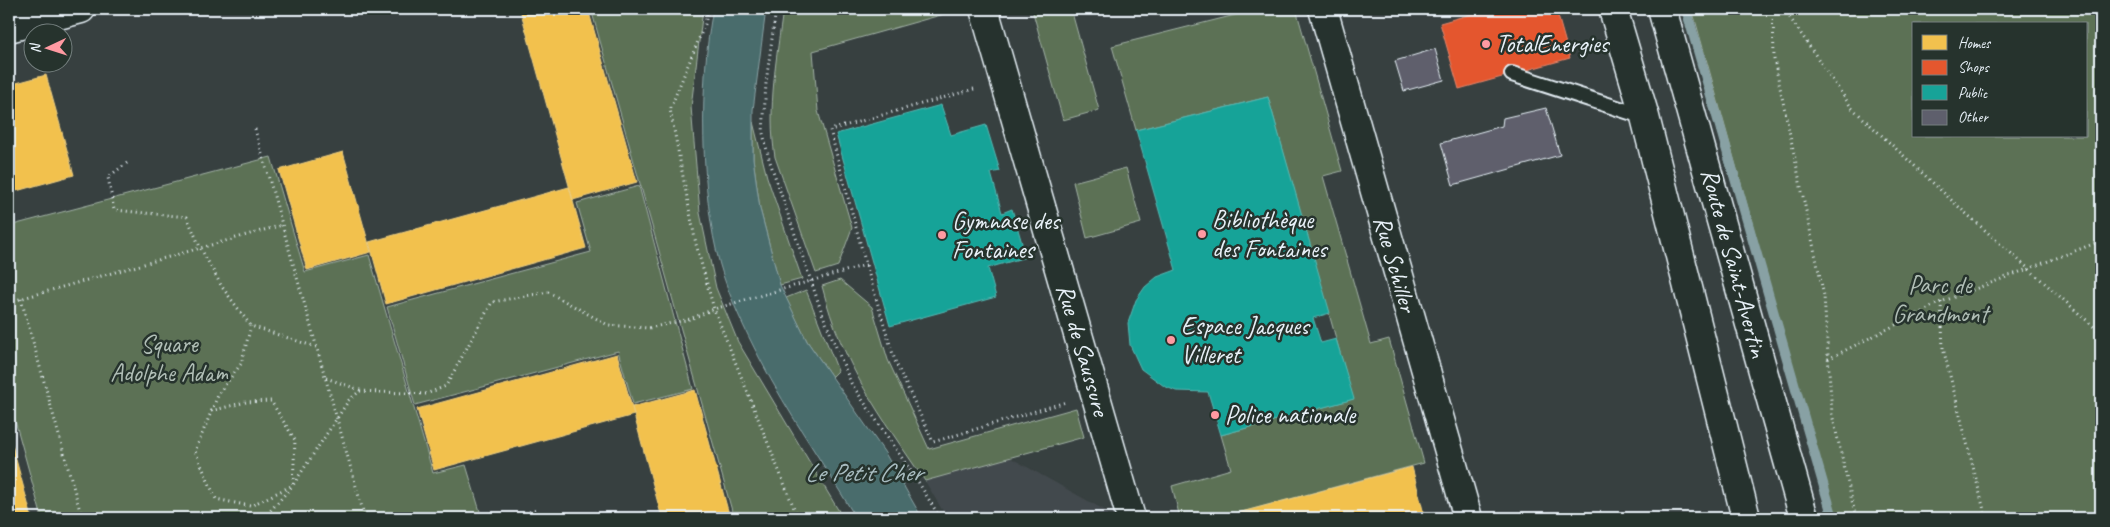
<svg xmlns="http://www.w3.org/2000/svg" width="2110" height="527" font-family="Caveat,sans-serif">
<style>
.built{fill:#43494d}
.green{fill:#5b7154;stroke:#a2b1a6;fill-rule:evenodd}
.water{fill:#486c6c;stroke:#88a1a4}
.homes{fill:#f2c14e;stroke:#efcf81}
.shops{fill:#e4572e;stroke:#e5856b}
.public{fill:#17a398;stroke:#56bab5}
.lines{fill:none;stroke-linecap:round;stroke-linejoin:round}
.stream{stroke:#88a1a4;stroke-width:10}
.building{fill:#5e5f6c;stroke:#e8f1f8}
.service-casing{stroke:#e8f1f8;stroke-width:18}
.minor-casing{stroke:#e8f1f8;stroke-width:31}
.primary-casing{stroke:#e8f1f8;stroke-width:31}
.path{stroke:#e8f1f8;stroke-width:3;stroke-dasharray:1 4;stroke-linecap:butt}
.service{stroke:#26332d;stroke-width:14}
.minor{stroke:#26332d;stroke-width:28}
.primary{stroke:#26332d;stroke-width:28}
.poi-dot{fill:#ff9aa2;stroke:#26332d;stroke-width:2}
.labels{text-anchor:middle;dominant-baseline:central;stroke-width:5;stroke-linejoin:round;paint-order:stroke}
.poi-label{font-size:25px;fill:#e8f1f8;stroke:#26332d;text-anchor:start}
.street-label{font-size:25px;fill:#e8f1f8;stroke:#26332d}
.park-label{font-size:25px;fill:#b0beb6;stroke:#26332d}
.water-label{font-size:26px;font-style:italic;fill:#a8bcc0;stroke:#26332d}
</style>
<rect width="100%" height="100%" fill="#374040"/>
<filter id="ink" filterUnits="userSpaceOnUse"><feTurbulence type="fractalNoise" baseFrequency=".02" numOctaves="2"/><feDisplacementMap in="SourceGraphic" scale="10" xChannelSelector="R" yChannelSelector="G"/><feConvolveMatrix kernelMatrix="1 2 1 2 8 2 1 2 1" color-interpolation-filters="sRGB"/></filter>
<g filter="url(#ink)">
<path class="built" d="M1009 457 1106 511 1108 518H947L925 481Z"/>
<path class="green" d="M591 9H703L691 107 700 213 716 288 738 342 843 518H734Z
M783 9H962L813 51 818 111 852 228 838 266 816 273 775 157C767 108 777 57 783 9Z
M1032 9H1071L1099 110 1063 120Z
M1259 9H1296L1342 171 1323 176 1371 344 1389 339 1424 463 1219 518H1180L1172 486 1231 469 1221 435 1353 399 1268 97 1136 130 1112 46Z
M1692 9H2101V518H1835ZM1914 24H2086V136H1914Z
M753 122 767 177 802 279 780 285 760 209 753 158Z
M271 157 305 272 369 255 433 473 466 465 482 518H42L9 399V226Z
M1126 168 1141 223 1087 238 1073 182Z
M639 186 693 389 633 404 618 351 415 405 387 307 591 252 577 203Z
M840 280 872 307 888 360 929 449 1076 408 1084 437 925 481C880 415 842 365 822 286Z
M806 290 838 371 832 377 807 341 786 298Z"/>
<path class="water" d="M713 9H766L753 110V158L760 209 780 285 807 341 885 453 922 518H856C825 465 788 414 760 359 745 330 729 297 720 265 700 194 699 81 713 9Z"/>
<path class="homes" d="M520 9H588L637 182 573 200Z
M46 75 74 175 9 193V85Z
M343 152 371 252 307 270 279 170Z
M569 187 586 248 386 304 369 242Z
M617 354 634 415 434 470 417 409Z
M695 390 730 518H662L634 415 632 407Z
M9 434 32 518H9Z
M1412 467 1425 518H1219Z"/>
<path class="shops" d="M1489 9H1556L1570 58 1459 89 1440 23Z"/>
<path class="public" d="M1268 97 1330 313 1313 318 1321 343 1336 339 1354 399 1221 435 1208 392 1176 391 1164 386 1141 369 1130 345 1128 323 1136 300 1145 287 1157 277 1176 270 1136 130Z
M941 105 951 135 986 125 1000 171 991 173 1002 213 1012 209 1026 257 988 268 996 297 890 326 836 134Z"/>
<g class="lines">
<path class="stream" d="M1686 9 1833 518"/>
</g>
<path class="building" d="M1435 49 1444 80 1404 91 1395 61Z
M1546 108 1560 155 1453 185 1441 143 1502 126 1503 118Z"/>
<g class="lines">
<defs>
<path id="service" d="M1512 74 1645 117"/>
<path id="minor" d="M984 9 1131 518
M1323 9 1468 518
M9 28 81 9"/>
<path id="primary" d="M1613 9 1645 117 1746 518
M1662 9 1804 518"/>
</defs>
<use href="#service" class="service-casing"/>
<use href="#minor" class="minor-casing"/>
<use href="#primary" class="primary-casing"/>
<path class="path" d="M708 9 705 24 670 109 696 244 714 309 798 518
M776 9 766 83 763 133 769 159 822 313 851 383 919 483 940 518
M1773 9 1774 59 1824 296 1832 414 1856 518
M1784 9 1851 107 1960 208 2101 333
M974 89 830 130 866 265 895 361 933 442 1066 402
M255 129 365 518
M127 163 108 177 114 210 187 217 200 247 222 287 251 326 316 347
M21 299 82 518
M9 302 282 225
M1941 302 1943 348 1986 518
M1828 359 1941 302 2101 241
M326 378 360 390
M211 411 246 402 271 401 295 440 293 485 250 506 216 499 195 451 219 393 241 364 251 326
M264 518 293 485 349 400 360 391 426 394 446 386 492 302 548 292 608 325 649 328 690 319 714 309 866 265
M505 518 537 510"/>
<use href="#service" class="service"/>
<use href="#minor" class="minor"/>
<use href="#primary" class="primary"/>
</g>
</g>
<g class="poi-dot">
<circle cx="1486" cy="44" r="5"/>
<circle cx="1202" cy="234" r="5"/>
<circle cx="942" cy="235" r="5"/>
<circle cx="1171" cy="340" r="5"/>
<circle cx="1215" cy="415" r="5"/>
</g>
<g class="labels">
<g class="poi-label">
<text x="1496" y="44">TotalEnergies</text>
<text x="1212" y="220">Bibliothèque<tspan x="1212" dy="29">des Fontaines</tspan></text>
<text x="952" y="221">Gymnase des<tspan x="952" dy="29">Fontaines</tspan></text>
<text x="1181" y="326">Espace Jacques<tspan x="1181" dy="29">Villeret</tspan></text>
<text x="1225" y="415">Police nationale</text>
</g>
<g class="street-label">
<text transform="translate(1734 263) rotate(75)">Route de Saint-Avertin</text>
<text transform="translate(1395 264) rotate(74)">Rue Schiller</text>
<text transform="translate(1083 350) rotate(74)">Rue de Saussure</text>
</g>
<g class="park-label">
<text x="1940" y="285">Parc de<tspan x="1940" dy="29">Grandmont</tspan></text>
<text x="169" y="344">Square<tspan x="169" dy="29">Adolphe Adam</tspan></text>
</g>
<g class="water-label">
<text x="863" y="472">Le Petit Cher</text>
</g>
</g>
<rect width="2110" height="527" fill="none" stroke="#26332d" stroke-width="30"/>
<rect x="15" y="15" width="2080" height="497" fill="none" stroke="#e8f1f8" stroke-width="2" filter="url(#ink)"/>
<rect x="1912" y="22" width="175" height="115" fill="#26332d" stroke="#747f7e"/>
<rect x="1922" y="35" width="25" height="15" fill="#f2c14e" stroke="#747f7e"/>
<text x="1958" y="48" font-size="15" fill="#e8f1f8">Homes</text>
<rect x="1922" y="60" width="25" height="15" fill="#e4572e" stroke="#747f7e"/>
<text x="1958" y="72" font-size="15" fill="#e8f1f8">Shops</text>
<rect x="1922" y="85" width="25" height="15" fill="#17a398" stroke="#747f7e"/>
<text x="1958" y="98" font-size="15" fill="#e8f1f8">Public</text>
<rect x="1922" y="110" width="25" height="15" fill="#5e5f6c" stroke="#747f7e"/>
<text x="1958" y="122" font-size="15" fill="#e8f1f8">Other</text>
<g transform="translate(48 48) rotate(266)"><circle r="24" fill="#26332d" stroke="#747f7e"/>
<path d="M0-4L9 19L0 12L-9 19Z" fill="#ff9aa2"/>
<text y="-8" font-size="14" font-weight="bold" text-anchor="middle" fill="#e8f1f8">N</text>
</g>
</svg>
